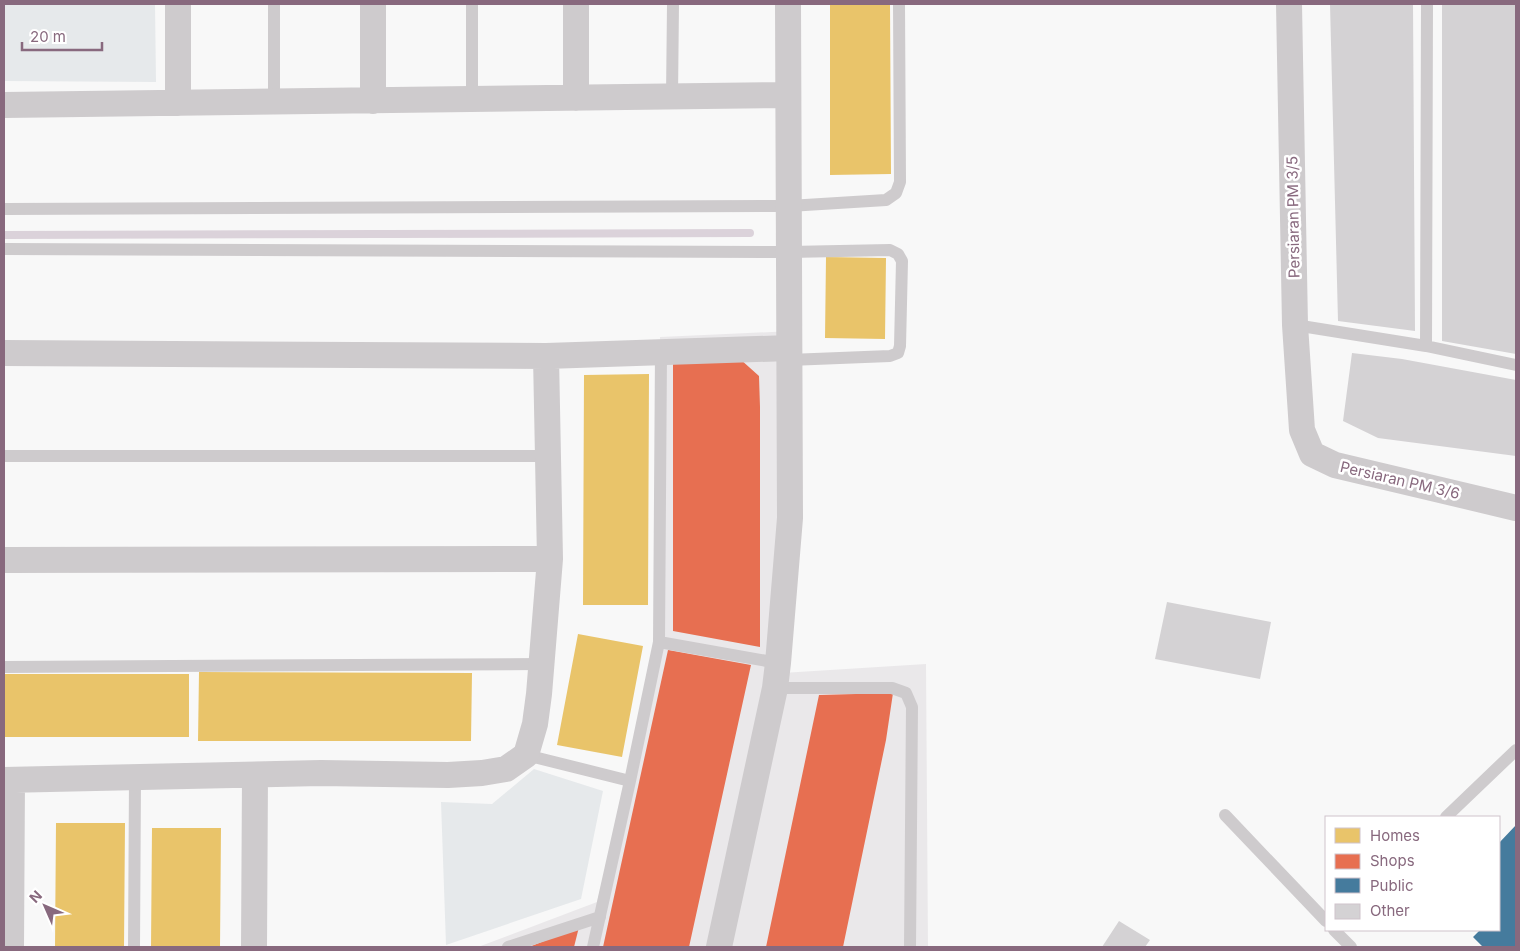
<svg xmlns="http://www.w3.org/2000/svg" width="1520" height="951" font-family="Inter,sans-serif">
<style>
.built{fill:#eae8ea}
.green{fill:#e6e9eb}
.homes{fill:#e9c46a}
.shops{fill:#e76f51}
.public{fill:#457b9d}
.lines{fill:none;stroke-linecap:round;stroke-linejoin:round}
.stream{stroke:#dbd2da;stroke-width:8}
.building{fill:#d4d2d4}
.service{stroke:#cecbcd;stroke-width:12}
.minor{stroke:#cecbcd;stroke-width:26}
.labels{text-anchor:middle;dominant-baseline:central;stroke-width:5;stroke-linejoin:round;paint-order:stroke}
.street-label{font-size:15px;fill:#88697e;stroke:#fff}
</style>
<rect width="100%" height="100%" fill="#f8f8f8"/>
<path class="built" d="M793 331 782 673 926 664 928 947H478L597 902 663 642 660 337Z"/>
<path class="green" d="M4 4H155L156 82 4 81Z
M534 769 603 791 581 899 446 945 441 802 492 804Z"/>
<path class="homes" d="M830 4H890L891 174 830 175Z
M826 257 886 258 885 339 825 338Z
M649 374 648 605H583L584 375Z
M578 634 643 646 622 757 557 745Z
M199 672 472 673 471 741H198Z
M4 674H189V737H4Z
M56 823H125L124 947H55Z
M152 828H221L220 947H151Z"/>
<path class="shops" d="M740 359 759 376 760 407V647L673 631V361Z
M668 650 751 665 689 947H603Z
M893 693 886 740 843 947H766L819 695Z
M579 927 574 947H529Z"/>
<path class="public" d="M1516 825V947H1483L1473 937 1480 930H1499V843Z"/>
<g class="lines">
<path class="stream" d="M4 235 750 233"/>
</g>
<path class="building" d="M1330 4H1413L1415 331 1338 321Z
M1442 4H1516V354L1442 341Z
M1352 353 1402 359 1516 380V456L1378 438 1343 421Z
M1167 602 1271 622 1260 679 1155 659Z
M1119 921 1150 940 1145 947H1102Z"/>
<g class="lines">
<path class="service" d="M274 4V102
M672 97 673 4
M472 99V4
M4 209 789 206 886 200 896 193 900 182 899 4
M4 249 789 252 890 250 898 254 902 261 900 346 898 353 890 356 789 360
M1295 325 1426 346 1516 365
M1426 346 1427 4
M4 456H548
M659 642 778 663
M4 667 542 664
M775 688H892L906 693 912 707 910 947
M526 755 630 781
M1225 815 1326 921
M1446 817 1516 750
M1334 930 1351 947
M134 947 135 778
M508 947 600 917
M593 947 630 781 659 642 661 352"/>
<path class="minor" d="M576 4V98
M1289 4 1295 325 1302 430 1312 454 1335 465 1516 508
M373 101V4
M178 103V4
M4 105 788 95
M4 353 546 356 789 348
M4 560 550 559
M4 780 321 773 448 775 482 773 506 769 526 755 535 724 539 694 550 559 546 356
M11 947 12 780
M254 947 255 775
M719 947 775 688 778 663 790 518 788 4"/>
</g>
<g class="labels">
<g class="street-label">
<text transform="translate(1293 217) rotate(-91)">Persiaran PM 3/5</text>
<text transform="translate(1400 480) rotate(13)">Persiaran PM 3/6</text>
</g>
</g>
<rect width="1520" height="951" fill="none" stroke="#88697e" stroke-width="10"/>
<rect x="1325" y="816" width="175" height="115" fill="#ffffff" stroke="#cfc3cb"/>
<rect x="1335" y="828" width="25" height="15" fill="#e9c46a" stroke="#cfc3cb"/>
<text x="1370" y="841" font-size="15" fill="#88697e">Homes</text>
<rect x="1335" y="854" width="25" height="15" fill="#e76f51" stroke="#cfc3cb"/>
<text x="1370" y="866" font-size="15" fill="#88697e">Shops</text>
<rect x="1335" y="878" width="25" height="15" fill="#457b9d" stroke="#cfc3cb"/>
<text x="1370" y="891" font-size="15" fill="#88697e">Public</text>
<rect x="1335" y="904" width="25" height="15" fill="#d4d2d4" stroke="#cfc3cb"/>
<text x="1370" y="916" font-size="15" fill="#88697e">Other</text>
<g transform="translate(45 906) rotate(315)" stroke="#ffffff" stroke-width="4" paint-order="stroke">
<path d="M0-4L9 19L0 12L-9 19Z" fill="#88697e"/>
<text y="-8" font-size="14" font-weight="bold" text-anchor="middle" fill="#88697e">N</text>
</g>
<path d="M22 42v8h80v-8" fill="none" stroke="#88697e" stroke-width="2.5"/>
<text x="30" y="42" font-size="15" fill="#88697e" stroke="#ffffff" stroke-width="4" paint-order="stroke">20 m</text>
</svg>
